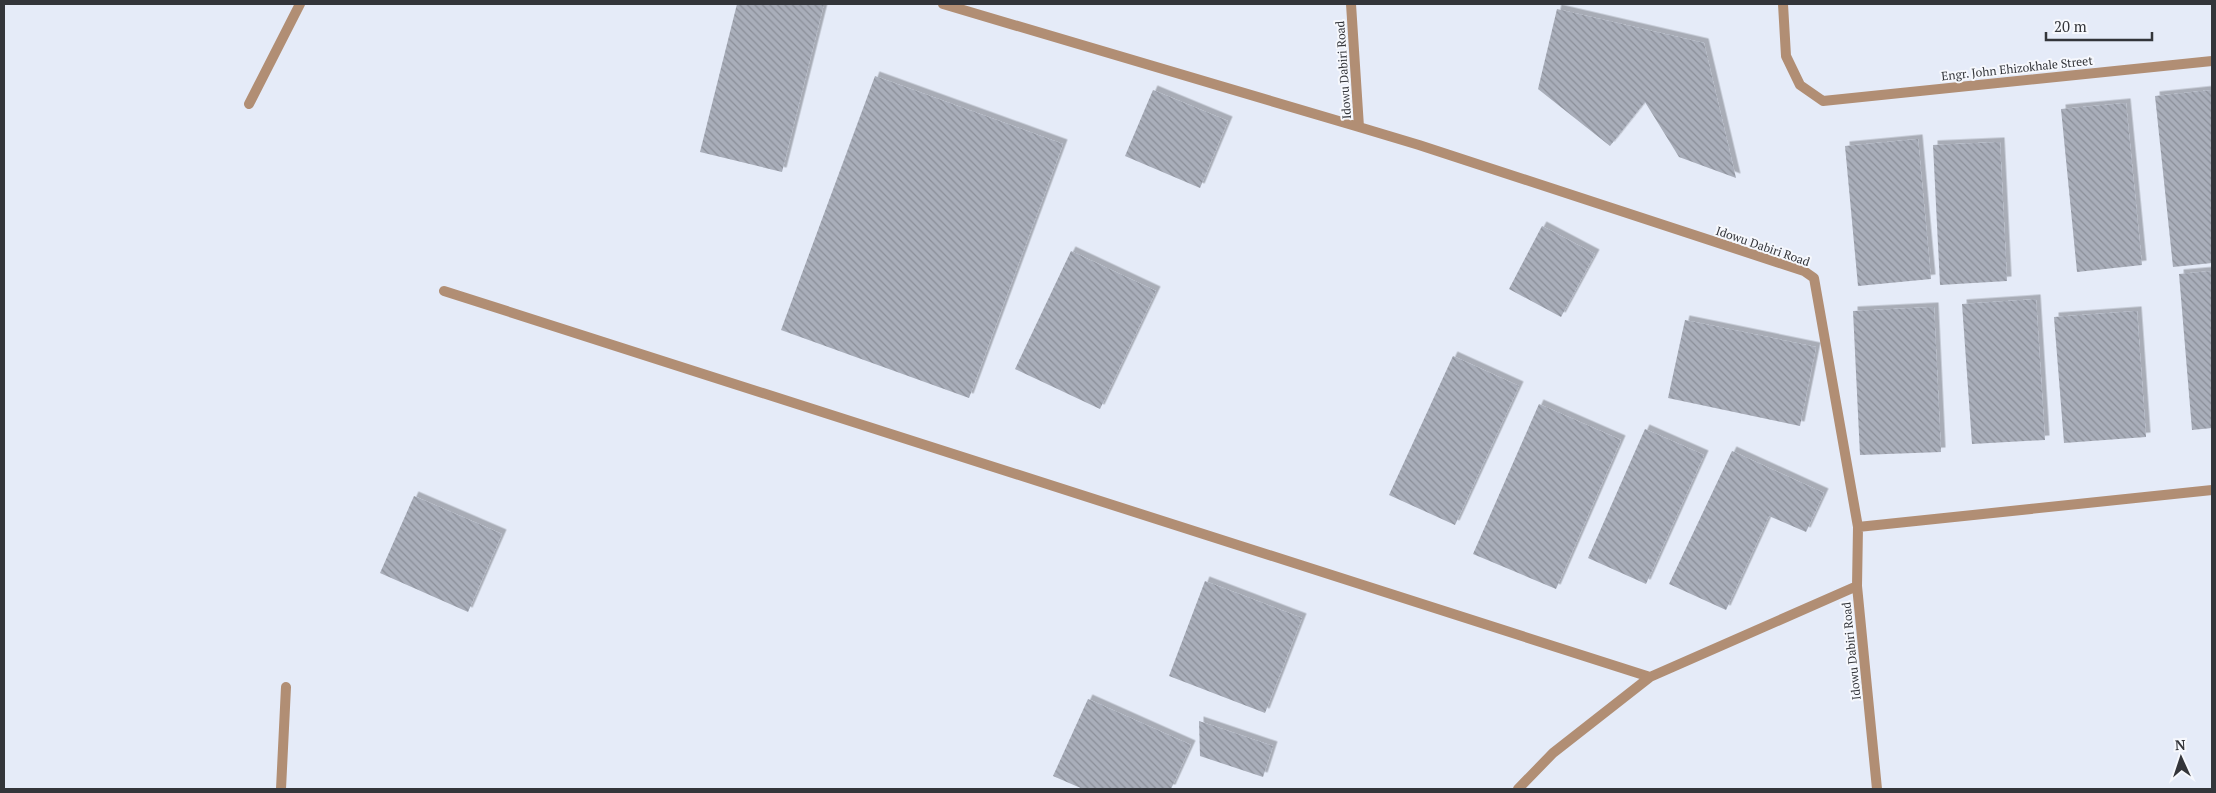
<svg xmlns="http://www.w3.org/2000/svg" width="2216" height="793" font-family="'PT Serif',serif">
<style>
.building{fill:url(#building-back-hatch);filter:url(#shadow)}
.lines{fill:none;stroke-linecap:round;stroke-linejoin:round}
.street{stroke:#b18e74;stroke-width:10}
.labels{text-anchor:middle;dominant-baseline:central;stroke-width:4;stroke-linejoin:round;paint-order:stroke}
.street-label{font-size:12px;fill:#33353a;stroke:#f6f8fd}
</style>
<defs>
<pattern id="building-back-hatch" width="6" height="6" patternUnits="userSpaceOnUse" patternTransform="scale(1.25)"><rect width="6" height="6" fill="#a9aeba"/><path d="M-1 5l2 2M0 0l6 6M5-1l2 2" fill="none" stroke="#8a8e98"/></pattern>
<filter id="shadow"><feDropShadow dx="4.5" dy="-4.5" stdDeviation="0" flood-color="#0004"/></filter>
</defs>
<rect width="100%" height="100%" fill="#e5ebf8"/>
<path class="building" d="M737 4H824L782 172 700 152Z
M1557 9 1704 43 1736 178 1679 157 1645 102 1610 146 1538 89Z
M875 76 1063 144 969 398 781 330Z
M1153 90 1228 121 1200 188 1125 156Z
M2212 90V263L2173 267 2155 96Z
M2126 103 2142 265 2077 272 2061 109Z
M1918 139 1931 279 1858 286 1845 146Z
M2000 142 2007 281 1940 285 1933 145Z
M1542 226 1595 254 1561 317 1509 289Z
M1071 251 1156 291 1100 409 1015 369Z
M2212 271V428L2192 430 2179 274Z
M2036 299 2045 440 1972 444 1962 304Z
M1934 307 1941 452 1860 455 1853 311Z
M2137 311 2146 437 2064 443 2054 317Z
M1685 320 1816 347 1800 426 1668 398Z
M1453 356 1519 386 1455 525 1389 495Z
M1539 404 1621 440 1556 589 1473 554Z
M1645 429 1704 455 1646 584 1588 558Z
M1732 451 1824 493 1806 532 1769 516 1726 610 1669 584Z
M414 496 502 534 468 612 380 573Z
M1205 581 1302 618 1265 713 1169 676Z
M1088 699 1191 745 1171 789H1083L1053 776Z
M1199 721 1273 746 1263 777 1200 756Z"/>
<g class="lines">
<path class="street" d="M943 4 1359 127
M1351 4 1359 127 1419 145 1804 271 1814 278 1858 527 1857 586 1877 789
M1783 4 1786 56 1800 85 1823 101 2212 61
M249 104 300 4
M444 291 1650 677 1857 586
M1858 527 2212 490
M281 789 286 687
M1518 789 1553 753 1650 677"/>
</g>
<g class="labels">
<g class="street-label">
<text transform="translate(2017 68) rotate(-6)">Engr. John Ehizokhale Street</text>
<text transform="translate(1343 70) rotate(-94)">Idowu Dabiri Road</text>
<text transform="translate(1763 246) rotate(19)">Idowu Dabiri Road</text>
<text transform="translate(1851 651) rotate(-96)">Idowu Dabiri Road</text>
</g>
</g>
<rect width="2216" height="793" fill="none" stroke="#33353a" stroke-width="10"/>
<g transform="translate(2181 758) rotate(357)" stroke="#f6f8fd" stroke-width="4" paint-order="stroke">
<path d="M0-4L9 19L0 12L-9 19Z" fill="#33353a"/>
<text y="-8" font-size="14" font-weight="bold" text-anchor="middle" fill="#33353a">N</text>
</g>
<path d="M2046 32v8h106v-8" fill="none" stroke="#33353a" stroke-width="2.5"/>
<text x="2054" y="32" font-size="15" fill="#33353a" stroke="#f6f8fd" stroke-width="4" paint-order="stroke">20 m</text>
</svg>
